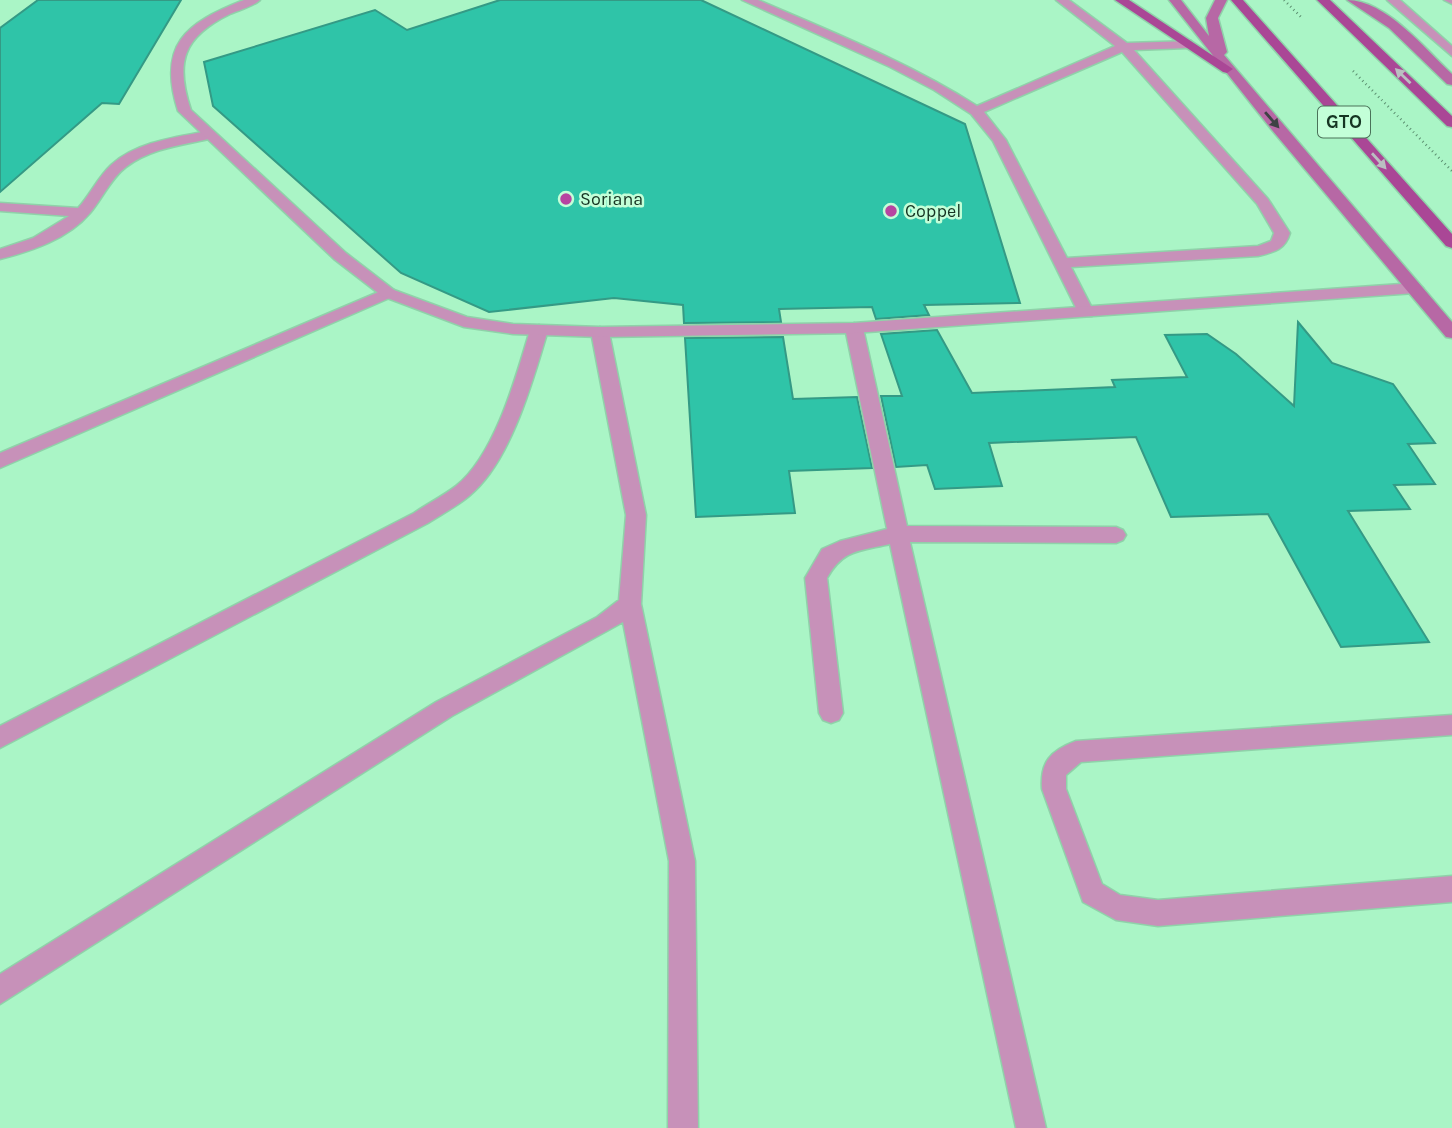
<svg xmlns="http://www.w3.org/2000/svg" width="1452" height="1128" font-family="Karla,sans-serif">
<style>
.building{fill:#2fc4a8;stroke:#349a85;stroke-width:2}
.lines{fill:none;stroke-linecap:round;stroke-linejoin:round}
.lane-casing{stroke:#8fd2a9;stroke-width:3}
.street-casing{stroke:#8fd2a9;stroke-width:3}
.secondary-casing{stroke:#8fd2a9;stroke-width:3}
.primary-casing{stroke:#8fd2a9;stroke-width:3}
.path{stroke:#5c9071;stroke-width:2.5;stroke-dasharray:1 3.5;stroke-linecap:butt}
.lane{fill:#c791b9;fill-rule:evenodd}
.street{fill:#c791b9;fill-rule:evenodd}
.secondary{fill:#b768a5;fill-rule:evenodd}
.primary{fill:#aa4796;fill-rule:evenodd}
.oneway{fill:#babfc1}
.oneway2{fill:#3e4244}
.poi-dot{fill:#b745a1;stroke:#c3ffd8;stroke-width:2.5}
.labels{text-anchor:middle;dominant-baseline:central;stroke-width:5;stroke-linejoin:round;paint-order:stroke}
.far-poi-label{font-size:18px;fill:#163523;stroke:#c3ffd8;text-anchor:start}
.shield{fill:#c3ffd8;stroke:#4a7259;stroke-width:2}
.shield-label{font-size:19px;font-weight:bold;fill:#163523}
</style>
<rect width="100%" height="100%" fill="#aaf5c6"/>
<path class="building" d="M38 0H181L119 104 102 103 0 192V28Z
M500 0H701L965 124 1020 303 924 305 929 315 876 319 872 307 779 309 781 322 684 323 683 305 614 298 489 312 401 273 213 106 204 62 375 10 407 30Z
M1298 322 1332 363 1393 384 1435 443 1408 444 1435 484 1394 485 1410 509 1348 511 1429 642 1341 647 1268 514 1171 517 1136 437 989 443 1002 486 935 489 927 465 896 467 881 396H902L881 334 937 330 972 393 1115 387 1112 380 1187 377 1165 335 1207 334 1236 354 1294 406Z
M783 337 793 399 857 397 872 468 789 471 795 513 696 517 685 338Z"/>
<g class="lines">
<defs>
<path id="lane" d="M742 0H758C832 32 908 62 977 106L1115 46 1056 0H1069L1127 43 1191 41V47L1187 48 1134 50 1268 199 1290 233C1285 250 1274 252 1258 256L1071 267 1094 312 1092 316H1080L993 141 971 114 934 90 890 67ZM1122 52 1257 204 1274 233 1271 241 1258 246 1067 258 1006 140 984 112Z
M1387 0H1400L1452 46V56Z
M1444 0H1452V4Z
M208 131 215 135 213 138C183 145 151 148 126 167 111 178 102 199 90 213 68 239 32 251 0 259V249L33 238 69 216 0 211V203L78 208C90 195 98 177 111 165 136 142 176 137 208 131Z
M388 288 394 290 396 293 394 296 0 468V453Z
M854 323 863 328 907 526 1116 527 1123 530 1126 535 1123 540 1116 543 910 542 1046 1128H1016L890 544C860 551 843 549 827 578L843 713 839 720 831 723 823 720 819 713 805 578 822 549 840 541 887 529 845 328Z
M539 325 548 330C533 380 511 462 469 496 457 506 442 514 428 523L0 748V726L414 513C427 504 443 496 456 486 495 455 516 377 530 330Z
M600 327 609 332 646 515 641 604 695 861 698 1128H668L669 861 623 622 452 716 0 1004V974L436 702 597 617 619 600 626 515 591 332Z
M1452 715V735L1081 762 1066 775V789L1102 884 1120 895 1158 900 1452 876V902L1158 926 1116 920 1083 902 1042 789C1040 762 1050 751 1076 741Z"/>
<path id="street" d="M244 0H260C252 7 239 10 230 14 183 37 175 62 191 110L346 253 394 290 467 317 513 324 600 327 854 323 1415 283 1423 288 1415 293 854 333 600 337 513 334 464 327 382 296 334 259 178 111C157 45 185 23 244 0Z"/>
<path id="secondary" d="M1169 0H1181L1209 36 1206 18 1215 0H1227L1218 18 1227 52 1224 55 1452 322V338L1446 337 1272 130Z
M1347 0C1386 0 1425 49 1452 74V85L1447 84 1389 28Z"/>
<path id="primary" d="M1115 0H1129L1233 69 1227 73 1223 72Z
M1231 0H1243L1452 234V248L1446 246Z
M1317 0H1330L1452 116V127L1447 126Z"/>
</defs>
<use href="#lane" class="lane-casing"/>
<use href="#street" class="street-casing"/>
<use href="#secondary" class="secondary-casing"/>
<use href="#primary" class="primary-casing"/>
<path class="path" d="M1284 0 1301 17
M1353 71 1452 171"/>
<use href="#lane" class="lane"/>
<use href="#street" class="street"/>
<use href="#secondary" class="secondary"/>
<use href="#primary" class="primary"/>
</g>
<defs><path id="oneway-solid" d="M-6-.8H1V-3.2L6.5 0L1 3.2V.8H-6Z" transform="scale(1.75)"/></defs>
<g class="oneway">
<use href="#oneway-solid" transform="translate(1403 76) rotate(-136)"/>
<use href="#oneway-solid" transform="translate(1379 161) rotate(48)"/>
</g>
<use class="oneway2" href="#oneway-solid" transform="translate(1272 120) rotate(49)"/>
<g class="poi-dot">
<circle cx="566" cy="199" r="7"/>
<circle cx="891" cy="211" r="7"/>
</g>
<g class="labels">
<g class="far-poi-label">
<text x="580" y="199">Soriana</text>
<text x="905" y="211">Coppel</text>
</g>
<rect class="shield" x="1318" y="106.5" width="52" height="31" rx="5"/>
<g class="shield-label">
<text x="1344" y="122">GTO</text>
</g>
</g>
</svg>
